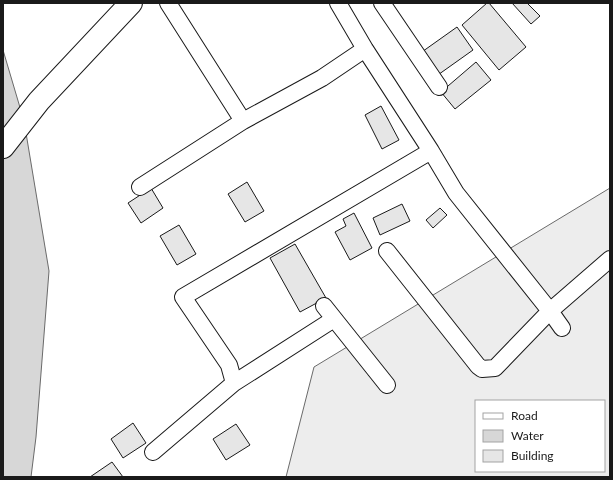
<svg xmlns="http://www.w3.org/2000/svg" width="613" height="480" font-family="Lato,sans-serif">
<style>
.built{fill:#ededed;stroke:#6a6a6a;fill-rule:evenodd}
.water{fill:#d7d7d7;stroke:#6a6a6a}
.building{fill:#e6e6e6;stroke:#1a1a1a}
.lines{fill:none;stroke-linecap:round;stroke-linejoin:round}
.minor-casing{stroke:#1a1a1a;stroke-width:18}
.secondary-casing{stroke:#1a1a1a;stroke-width:24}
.minor{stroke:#fff;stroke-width:16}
.secondary{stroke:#fff;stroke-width:22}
</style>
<rect width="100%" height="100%" fill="#fff"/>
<path class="built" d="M610 188V477H286L314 367ZM476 401H604V471H476Z"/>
<path class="water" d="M3 50 24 121 49 271 36 437 31 477H3Z"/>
<path class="building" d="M487 3H489L526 47 499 70 462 25Z
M512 3H527L540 16 531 24Z
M457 27 473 50 435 77 419 54Z
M476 62 491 80 455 109 441 92Z
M381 106 399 140 382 149 365 115Z
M247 182 264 211 245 222 228 194Z
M151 188 163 208 141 223 128 203Z
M402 204 410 221 380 235 373 218Z
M440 208 447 215 433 228 426 220Z
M354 213 372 248 350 260 335 232 346 226 343 219Z
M179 225 196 254 177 265 160 236Z
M295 244 326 298 300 312 270 258Z
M133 423 146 443 123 458 111 439Z
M236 424 250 445 226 460 213 439Z
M112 462 123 477H90Z"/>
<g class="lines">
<defs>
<path id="minor" d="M168 3 243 121
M338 3 365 49 431 151 456 193 550 311 562 328
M382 3 439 87
M140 187 243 121 322 78 365 49
M387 251 478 366 482 369 495 368 550 311 610 259
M324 306 387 385
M234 383 334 319
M153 452 234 383 229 365 183 297 431 151"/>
<path id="secondary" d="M3 147 39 101 131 3"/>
</defs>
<use href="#minor" class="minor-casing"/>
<use href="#secondary" class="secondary-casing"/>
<use href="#minor" class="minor"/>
<use href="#secondary" class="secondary"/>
</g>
<rect width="613" height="480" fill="none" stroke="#1a1a1a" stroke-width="8"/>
<rect x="475" y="400" width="130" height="72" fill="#ffffff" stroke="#a3a3a3"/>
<rect x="483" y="413" width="20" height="6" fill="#ffffff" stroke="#a3a3a3"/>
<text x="511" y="420" font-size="12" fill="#1a1a1a">Road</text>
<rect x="483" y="430" width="20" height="12" fill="#d7d7d7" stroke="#a3a3a3"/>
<text x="511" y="440" font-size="12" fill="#1a1a1a">Water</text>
<rect x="483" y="450" width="20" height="12" fill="#e6e6e6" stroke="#a3a3a3"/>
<text x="511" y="460" font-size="12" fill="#1a1a1a">Building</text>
</svg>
